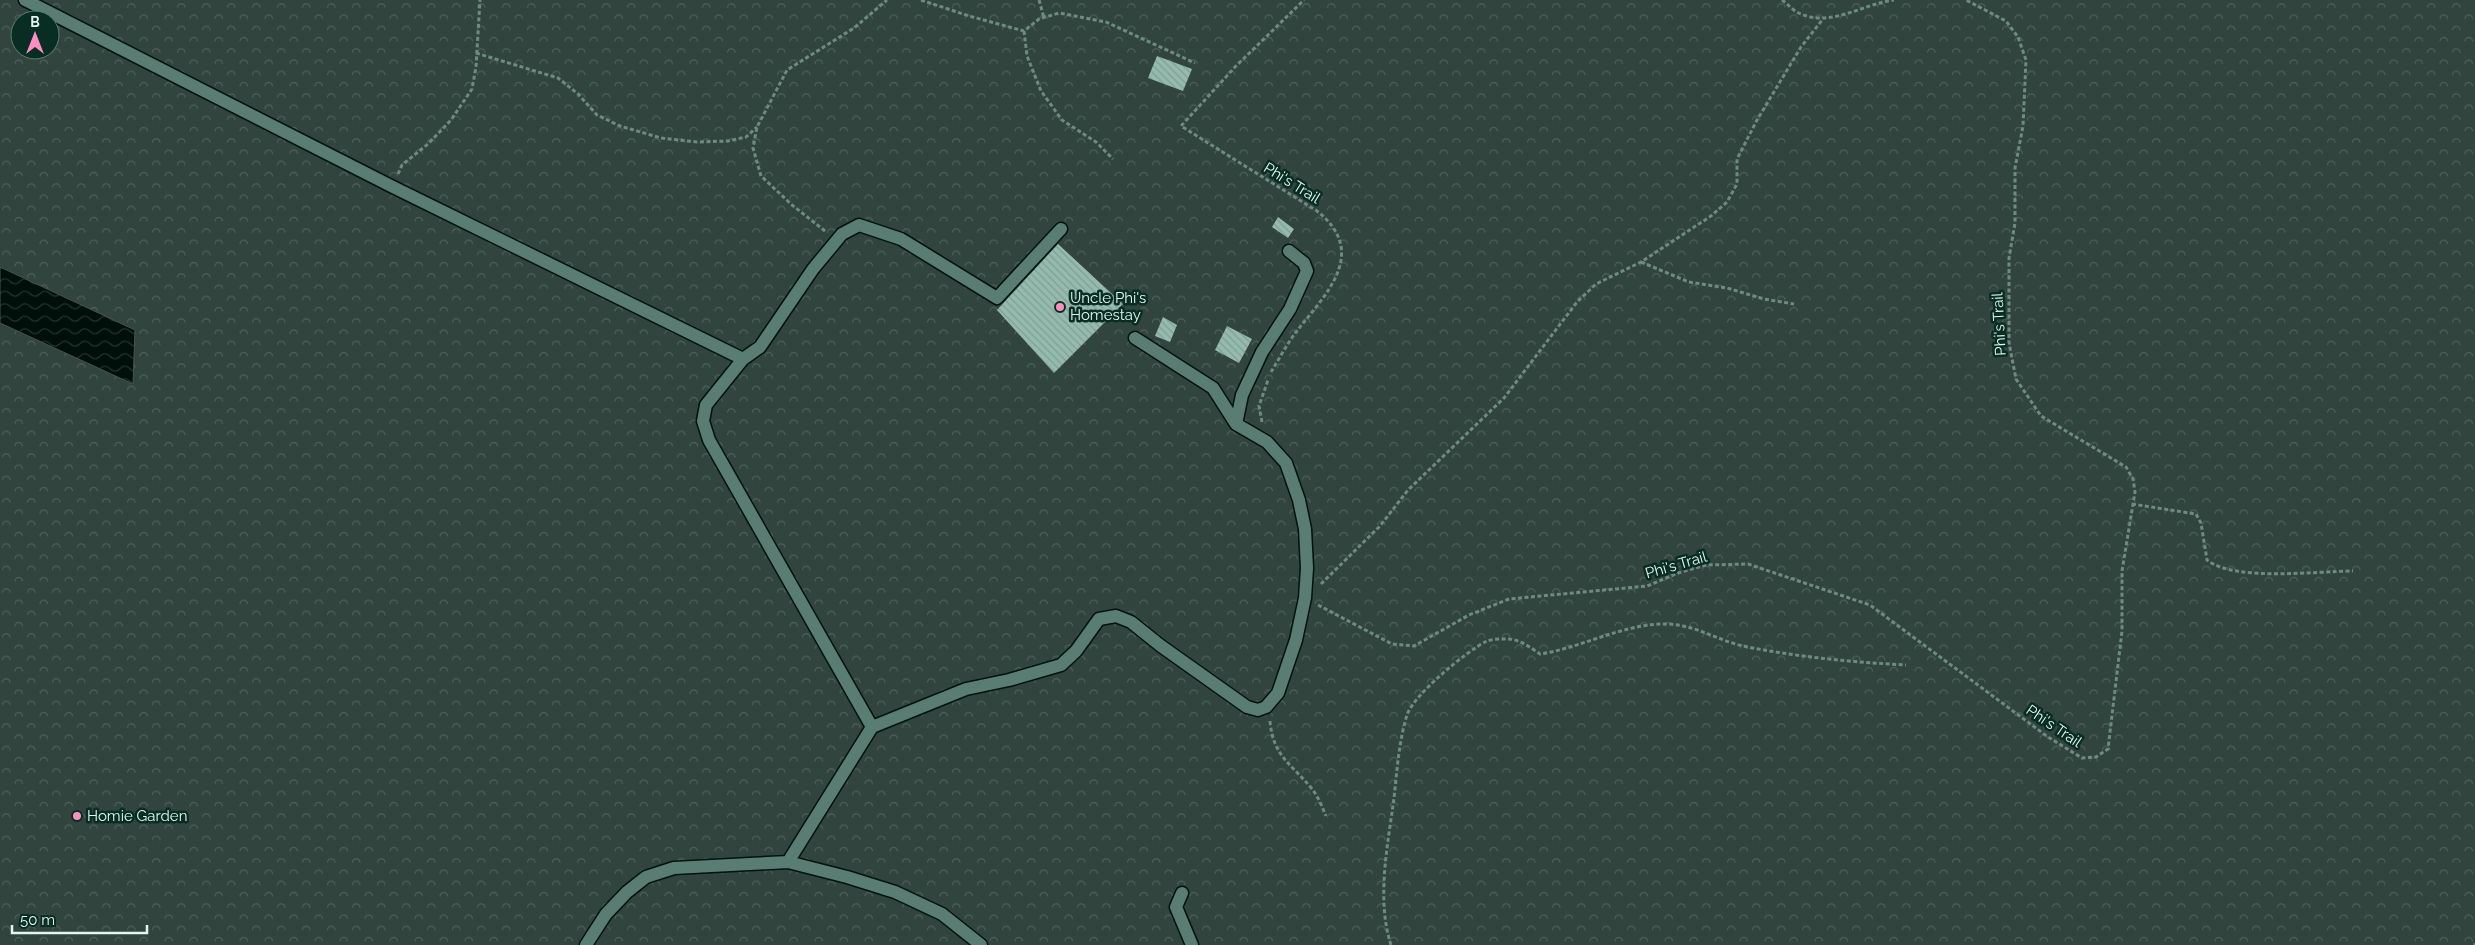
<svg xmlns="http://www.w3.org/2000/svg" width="2475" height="945" font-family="Raleway,sans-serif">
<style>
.forest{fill:url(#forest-crowns);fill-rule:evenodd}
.water{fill:url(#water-waves);stroke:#44544e}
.building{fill:url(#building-back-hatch)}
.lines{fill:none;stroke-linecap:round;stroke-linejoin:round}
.street-casing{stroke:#00130d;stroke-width:15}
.path{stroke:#6e8b82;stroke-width:3;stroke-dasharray:4 2.5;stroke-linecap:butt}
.street{stroke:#597d72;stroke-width:12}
.poi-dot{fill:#fd8ec0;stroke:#082d23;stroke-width:2}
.labels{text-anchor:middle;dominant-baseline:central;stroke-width:5;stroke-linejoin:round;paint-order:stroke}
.street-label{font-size:15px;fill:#e3f6ef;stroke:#082d23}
.poi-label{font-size:15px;fill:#e3f6ef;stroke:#082d23;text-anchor:start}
</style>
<defs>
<pattern id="forest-crowns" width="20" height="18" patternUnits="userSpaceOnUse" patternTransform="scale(1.25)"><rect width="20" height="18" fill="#32443e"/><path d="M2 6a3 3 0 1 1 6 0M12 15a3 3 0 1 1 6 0" fill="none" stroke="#50605a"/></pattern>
<pattern id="water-waves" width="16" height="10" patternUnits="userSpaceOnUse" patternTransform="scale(1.25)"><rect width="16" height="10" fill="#000f09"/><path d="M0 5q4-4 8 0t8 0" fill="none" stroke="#25332d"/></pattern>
<pattern id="building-back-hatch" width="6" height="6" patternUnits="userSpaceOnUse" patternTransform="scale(1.25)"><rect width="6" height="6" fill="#95bbae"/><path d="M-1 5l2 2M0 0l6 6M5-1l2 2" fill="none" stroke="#819f94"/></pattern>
</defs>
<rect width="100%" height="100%" fill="#082d23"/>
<path class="forest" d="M0 0H2475V945H0ZM20 20H50V50H20Z"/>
<path class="water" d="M0 267 135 330 133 384 0 323Z"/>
<path class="building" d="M1157 56 1192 69 1183 91 1148 78Z
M1278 217 1294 229 1288 238 1272 227Z
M1058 244 1123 304 1054 373 997 310Z
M1163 317 1177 325 1170 342 1155 336Z
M1227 326 1252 339 1239 363 1215 350Z"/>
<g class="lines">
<defs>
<path id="street" d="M25 0 393 187 743 359
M1236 424 1242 395 1262 352 1290 309 1307 271 1304 263 1289 251
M872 727 966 689 1009 680 1061 665 1076 651 1099 619 1116 616 1131 622 1161 646 1247 707 1258 710 1266 707 1278 693 1296 640 1305 598 1307 568 1305 529 1299 500 1286 463 1267 442 1236 424 1213 388 1135 338
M788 862 872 727 709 440 703 421 706 405 743 359 760 347 813 269 842 234 859 225 901 239 997 298 1061 229
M1182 893 1176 907 1192 945
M586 945 606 914 627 892 646 877 674 868 788 862 847 877 895 892 942 914 981 945"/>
</defs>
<use href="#street" class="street-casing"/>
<path class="path" d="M921 0 969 16 1024 31 1039 19 1059 13 1106 22 1195 63
M1039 0 1044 18
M1782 0C1788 4 1794 12 1801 14 1832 27 1863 4 1894 0
M1024 31 1027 56 1041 91 1062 120 1096 142 1113 159
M476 53 558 78 578 94 597 115 620 126 661 138 697 142 728 141 746 137 757 127
M398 174 402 165 428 144 451 120 472 89 476 67 480 0
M825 231 792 205 761 176 753 148 757 127 787 70 854 28 887 0
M1641 262 1689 282 1727 288 1764 299 1794 304
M1271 372C1279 359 1287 344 1296 332 1325 295 1370 253 1317 211L1181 126 1235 67 1304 0
M1262 422 1259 406 1268 380
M2132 504 2196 514 2201 523 2207 560C2234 582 2318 571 2353 571
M1321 584 1380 526 1408 490 1504 398 1577 302 1596 284 1641 262 1711 216 1727 202 1737 184V159L1757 120 1801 47 1823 19
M1318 605 1392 644 1414 646 1469 615 1509 599 1647 586 1678 573 1706 565 1748 564 1870 605 2048 737 2082 758 2096 757 2108 749 2122 631V571L2135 492 2133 479 2126 467 2041 416 2016 379 2009 343V258L2015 223V168L2023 126 2026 60 2018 37 2006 21 1966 0
M1270 721C1273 757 1292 764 1312 789 1318 796 1322 807 1326 816
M1391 945C1376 899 1388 844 1394 798 1397 770 1399 741 1407 715 1414 694 1467 651 1487 641 1492 639 1501 639 1506 639 1518 638 1531 648 1540 654 1581 648 1625 623 1666 624 1693 624 1717 640 1743 646 1797 657 1851 662 1906 665
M2474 945 2475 944"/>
<use href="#street" class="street"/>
</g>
<g class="poi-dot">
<circle cx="1060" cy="307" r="5"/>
<circle cx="77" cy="816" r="5"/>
</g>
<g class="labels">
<g class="street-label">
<text transform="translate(1292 183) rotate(32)">Phi's Trail</text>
<text transform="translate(1999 324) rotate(-93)">Phi's Trail</text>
<text transform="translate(1676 565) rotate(-16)">Phi's Trail</text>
<text transform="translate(2054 726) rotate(34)">Phi's Trail</text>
</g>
<g class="poi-label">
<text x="1070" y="298">Uncle Phi's<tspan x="1070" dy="17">Homestay</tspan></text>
<text x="87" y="816">Homie Garden</text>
</g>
</g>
<g transform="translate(35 35)"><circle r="24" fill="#082d23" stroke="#607d75"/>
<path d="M0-4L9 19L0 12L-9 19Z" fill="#fd8ec0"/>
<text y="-8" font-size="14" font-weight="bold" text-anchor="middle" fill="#e3f6ef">B</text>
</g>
<path d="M12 925v8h135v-8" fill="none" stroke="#e3f6ef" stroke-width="2.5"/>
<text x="20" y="925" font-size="15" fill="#e3f6ef" stroke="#082d23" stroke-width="4" paint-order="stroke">50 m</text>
</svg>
